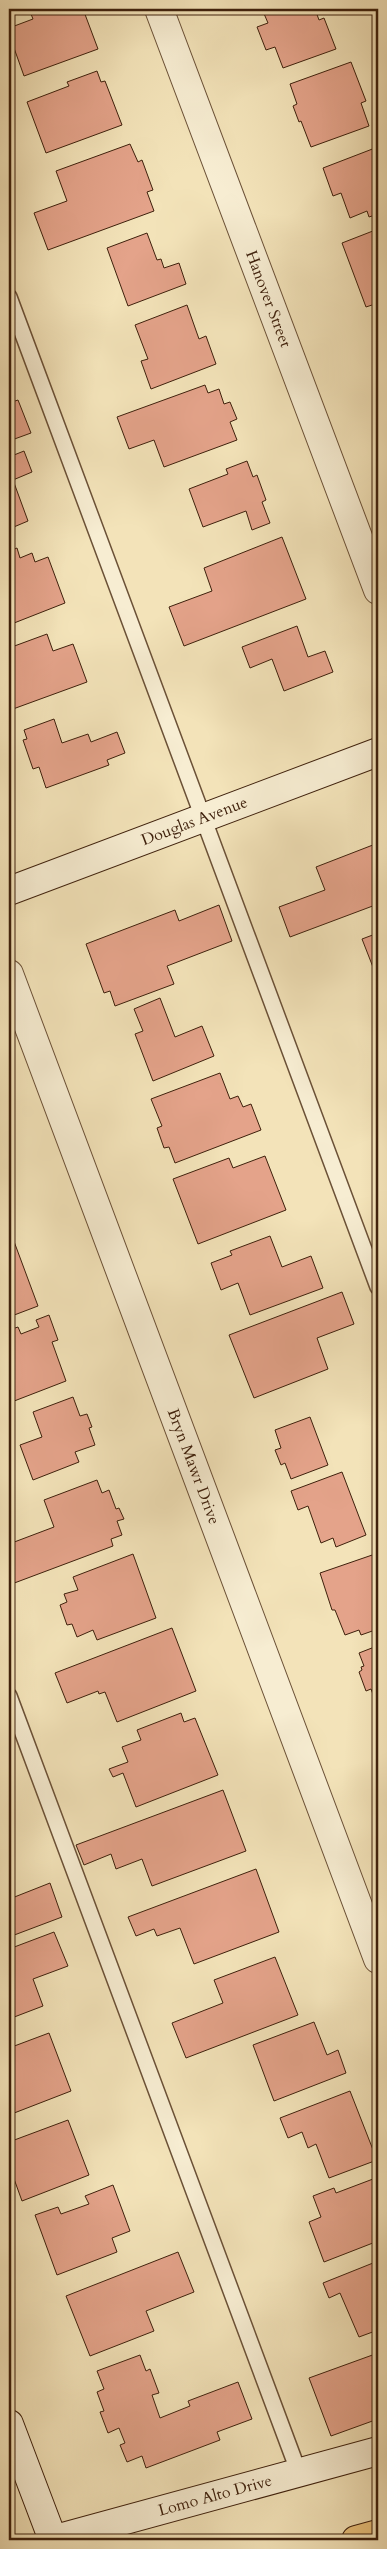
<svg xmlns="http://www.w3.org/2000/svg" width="387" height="2549" font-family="Cardo,serif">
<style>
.building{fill:#e4a38a;stroke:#3e200c}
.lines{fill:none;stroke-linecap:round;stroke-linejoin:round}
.lane-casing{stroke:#6b5137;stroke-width:18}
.street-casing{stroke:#6b5137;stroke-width:30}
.secondary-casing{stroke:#3e200c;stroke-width:30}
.highway-casing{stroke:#3e200c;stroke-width:30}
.lane{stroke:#f7edd2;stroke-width:15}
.street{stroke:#f7edd2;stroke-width:28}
.secondary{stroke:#f7edd2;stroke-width:28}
.highway{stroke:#eac27c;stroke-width:28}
.labels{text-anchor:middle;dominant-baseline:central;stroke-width:4.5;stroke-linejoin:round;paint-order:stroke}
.street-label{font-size:16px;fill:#3e200c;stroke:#f7edd2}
</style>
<rect width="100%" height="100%" fill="#f3e3b9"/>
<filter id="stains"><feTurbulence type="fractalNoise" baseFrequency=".004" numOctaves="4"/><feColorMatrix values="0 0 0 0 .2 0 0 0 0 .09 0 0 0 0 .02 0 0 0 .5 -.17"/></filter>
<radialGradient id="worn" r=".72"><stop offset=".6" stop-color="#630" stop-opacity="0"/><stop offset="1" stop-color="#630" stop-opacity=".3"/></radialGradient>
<path class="building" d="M29 9H83L98 49 24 76 9 34V28L33 19Z
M262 9H315L319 20 324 18 336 49 283 68 275 47 266 50 257 27 268 23Z
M351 62 366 101 361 103 369 126 311 147 301 121 299 122 293 106 297 104 290 84Z
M97 71 101 82 105 81 122 125 46 153 27 102 69 86 67 82Z
M130 144 138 162 142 160 153 190 147 192 154 211 48 250 34 213 67 201 56 171Z
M375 148 378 156V214L369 217 367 211 350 218 341 193 333 196 323 168Z
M378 229V303L366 307 342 243Z
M147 233 157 260 161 259 164 268 179 263 186 284 128 306 107 248Z
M187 305 199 339 206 336 216 364 151 389 141 361 148 359 135 325Z
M205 385 208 393 219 389 224 404 230 402 237 419 230 422 237 440 164 467 154 440 129 449 117 417Z
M18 400 31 433 9 441V403Z
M24 451 32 472 13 480 28 521 9 529V457Z
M247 461 253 477 257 475 266 500 262 502 270 523 252 530 246 511 203 527 189 489 228 474 226 469Z
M282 537 306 599 184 646 169 607 212 591 204 568Z
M17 548 20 558 32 553 35 562 48 557 65 603 9 625V551Z
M297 626 308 657 325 651 333 672 284 691 272 659 250 668 242 647Z
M47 634 53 651 73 644 87 682 13 709 9 697V648Z
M54 719 62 743 88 734 91 742 117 732 125 753 107 760 109 765 46 788 39 767 33 769 23 740 27 739 24 730Z
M378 843V904L290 937 279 907 325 890 316 867Z
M219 905 232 941 167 966 174 984 115 1006 110 991 104 993 86 944 175 910 179 921Z
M378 933V980L362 939Z
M160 998 175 1037 202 1026 214 1056 153 1081 135 1034 143 1031 134 1009Z
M220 1073 230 1099 238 1096 243 1107 251 1104 261 1130 175 1163 169 1147 164 1148 157 1128 162 1126 151 1099Z
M265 1156 286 1210 198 1244 173 1179 229 1158 233 1168Z
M12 1236 38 1306 9 1317V1237Z
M270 1236 282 1267 311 1256 323 1288 250 1315 238 1283 221 1290 211 1263 232 1255 230 1251Z
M342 1292 354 1324 317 1338 328 1369 254 1398 229 1335Z
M49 1315 58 1340 52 1342 66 1381 9 1403V1330L18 1327 21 1334 39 1327 36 1320Z
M73 1397 80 1416 87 1414 92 1427 89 1428 95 1445 75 1452 79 1462 33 1480 20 1445 42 1437 33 1412Z
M310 1417 328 1465 291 1479 285 1463 281 1465 275 1450 281 1448 275 1430Z
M342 1472 366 1535 336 1547 333 1538 321 1543 308 1506 298 1510 291 1491Z
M97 1480 102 1493 109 1490 116 1509 119 1508 124 1519 117 1521 122 1535 111 1539 113 1546 9 1585V1544L54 1527 44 1500Z
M378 1553V1629L361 1635 359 1630 345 1635 335 1610H332L320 1573Z
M133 1554 156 1618 97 1640 93 1630 77 1637 72 1624 67 1625 60 1605 67 1602 64 1594 78 1590 73 1577Z
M172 1628 196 1691 117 1722 105 1692 99 1694 98 1691 67 1703 55 1673Z
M378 1641V1708L371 1689 366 1691 359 1672 362 1670 361 1667 364 1666 359 1653 377 1646 376 1642Z
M181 1713 184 1722 195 1718 218 1775 136 1807 123 1773 113 1777 109 1769 128 1762 122 1747 141 1740 137 1730Z
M223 1790 246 1851 152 1886 142 1859 116 1869 111 1854 84 1865 76 1845Z
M256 1869 279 1932 194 1964 180 1928 157 1936 154 1929 136 1936 128 1917Z
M50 1883 62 1917 9 1937V1890L12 1898Z
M54 1932 68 1966 33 1979 43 2006 9 2019V1949Z
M275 1957 298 2015 186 2058 172 2023 223 2003 214 1980Z
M314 2022 327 2055 338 2050 346 2073 274 2101 253 2045Z
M49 2033 71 2091 9 2115V2048Z
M350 2091 377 2160 329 2178 316 2144 308 2148 302 2132 288 2138 280 2118Z
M68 2120 89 2175 22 2201 9 2165V2142Z
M373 2179 378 2192V2241L324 2262 309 2222 321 2217 313 2196 334 2188 336 2193Z
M113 2185 130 2231 112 2238 117 2252 57 2275 35 2215 58 2207 61 2214 89 2204 85 2196Z
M178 2252 194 2292 146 2311 154 2331 90 2356 66 2296Z
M378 2261V2330L359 2337 340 2293 329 2298 323 2283Z
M378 2353V2419L331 2436 309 2378Z
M140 2355 146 2371 150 2369 159 2393 152 2395 160 2418 190 2406 188 2401 238 2382 252 2419 217 2432 220 2440 146 2468 142 2456 127 2462 120 2445 125 2443 119 2428 108 2433 100 2412 104 2411 97 2392 104 2389 97 2371Z"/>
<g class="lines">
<defs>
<path id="lane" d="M9 297 378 1287
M9 1696 299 2473"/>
<g id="street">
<path id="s1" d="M159 9 378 590"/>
<path id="s2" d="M9 974 378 1959"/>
</g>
<g id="secondary">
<path id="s3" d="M9 891 378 752"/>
<path d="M9 2424 53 2540"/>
<path id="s4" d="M52 2540 378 2451"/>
</g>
<path id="highway" d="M356 2540 378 2534"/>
</defs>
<use href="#lane" class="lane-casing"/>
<use href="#street" class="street-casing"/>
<use href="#secondary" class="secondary-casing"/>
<use href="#highway" class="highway-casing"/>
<use href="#lane" class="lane"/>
<use href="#street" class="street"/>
<use href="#secondary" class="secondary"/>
<use href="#highway" class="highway"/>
</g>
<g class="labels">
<g class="street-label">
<text stroke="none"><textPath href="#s1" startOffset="310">Hanover Street</textPath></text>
<text stroke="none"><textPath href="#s3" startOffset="198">Douglas Avenue</textPath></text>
<text stroke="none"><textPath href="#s2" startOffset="526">Bryn Mawr Drive</textPath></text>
<text stroke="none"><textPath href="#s4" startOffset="169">Lomo Alto Drive</textPath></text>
</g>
</g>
<rect width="387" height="2549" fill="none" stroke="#f3e3b9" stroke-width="30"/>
<rect x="10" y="10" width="367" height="2529" fill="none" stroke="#3e200c" stroke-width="2.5"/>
<rect x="15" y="15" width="357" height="2519" fill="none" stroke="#3e200c"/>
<rect width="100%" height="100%" filter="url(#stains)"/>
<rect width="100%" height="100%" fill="url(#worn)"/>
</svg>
